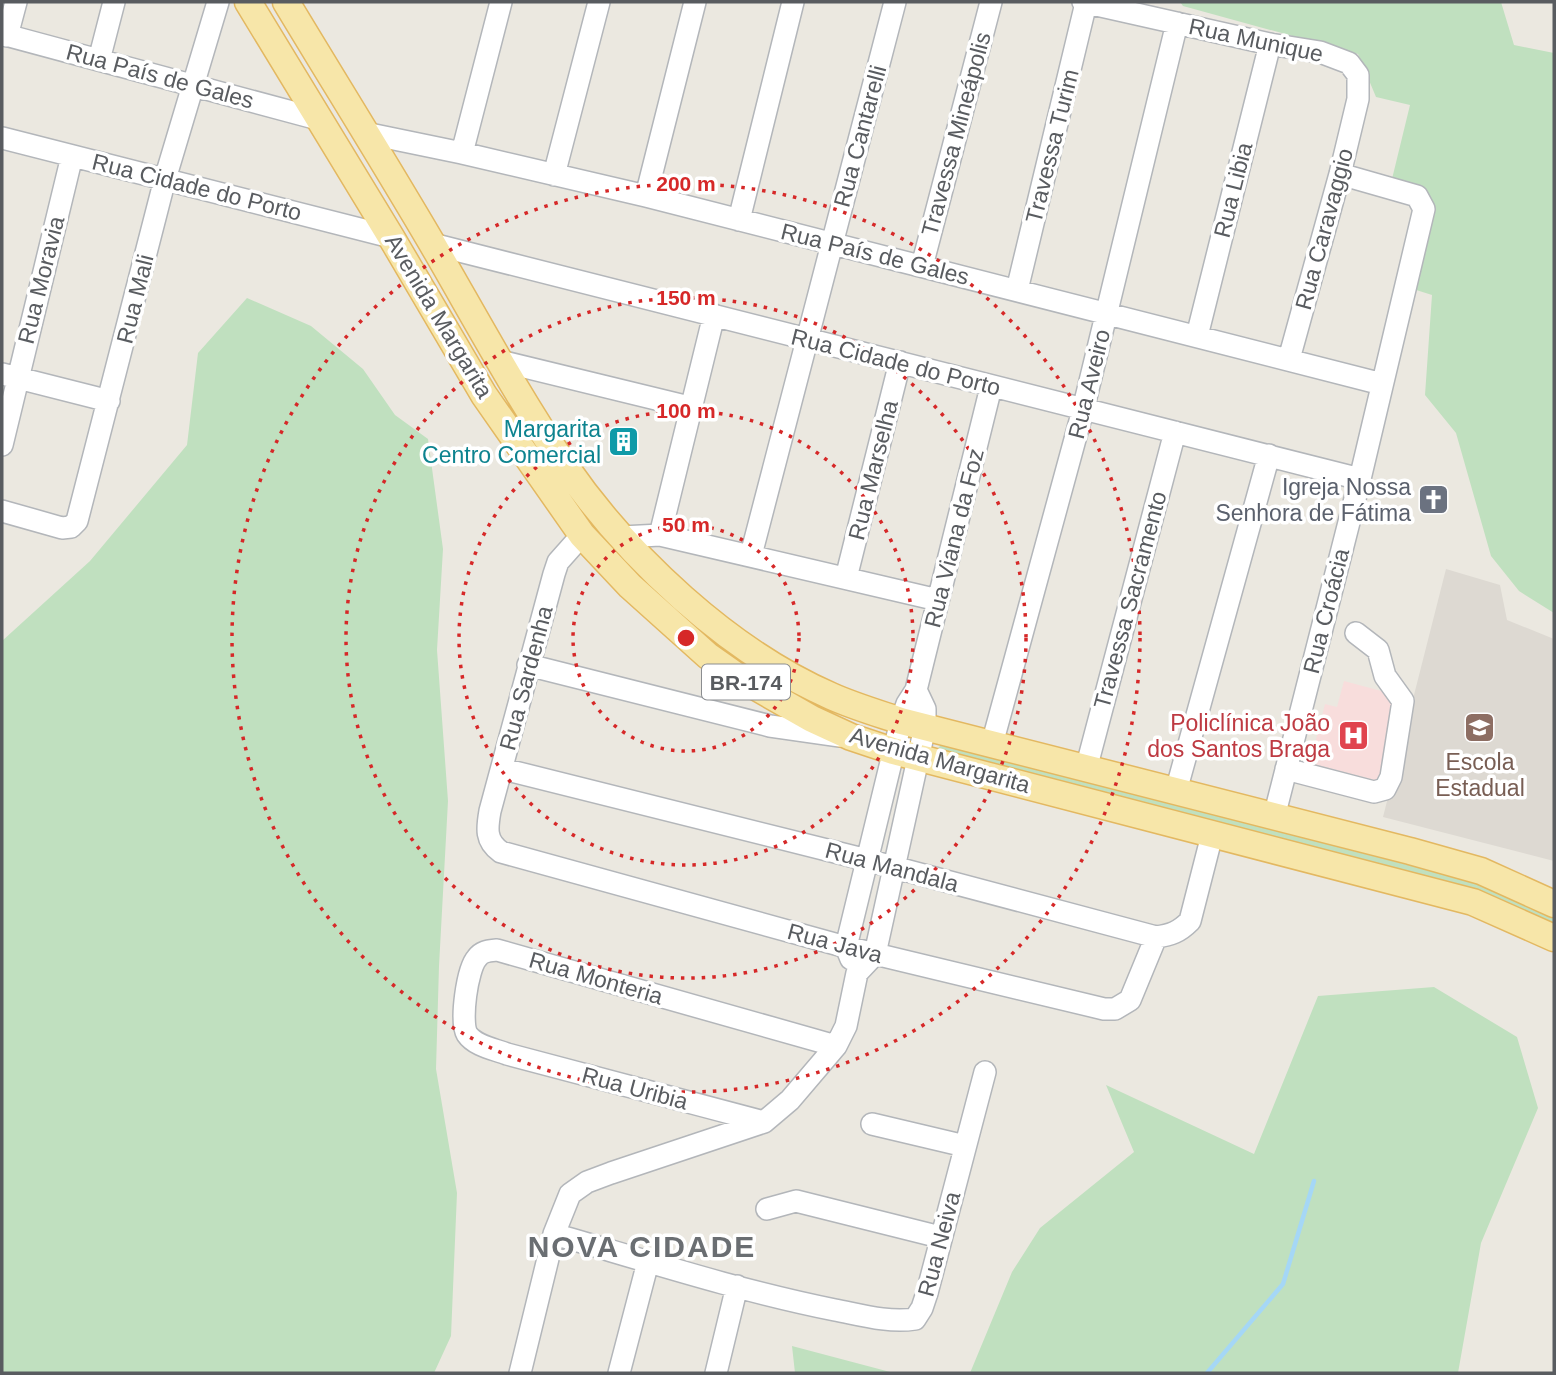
<svg xmlns="http://www.w3.org/2000/svg" width="1556" height="1375" font-family="Arial,sans-serif">
<style>
.education{fill:#ddd9d2}
.medical{fill:#f8dddc}
.green{fill:#c0e0bf}
.lines{fill:none;stroke-linecap:round;stroke-linejoin:round}
.stream{stroke:#a5d7f6;stroke-width:4.5}
.minor-casing{stroke:#b3b6ba;stroke-width:24}
.major-casing{stroke:#e3b861;stroke-width:29}
.minor{stroke:#fff;stroke-width:21}
.major{stroke:#f7e6a9;stroke-width:26}
.ring{fill:none;stroke:#d62828;stroke-width:3.5;stroke-dasharray:3.5 7}
.labels{text-anchor:middle;dominant-baseline:central;stroke-width:7;stroke-linejoin:round;paint-order:stroke}
.shield{fill:#fff;stroke:#8b8d90;stroke-width:2}
.shield-label{font-size:21px;font-weight:bold;fill:#595c60}
.street-label{font-size:23px;fill:#595c60;stroke:#fff}
.culture-label{font-size:23px;fill:#0d838f;stroke:#fff;text-anchor:end}
.worship-label{font-size:23px;fill:#5b616d;stroke:#fff;text-anchor:end}
.health-label{font-size:23px;fill:#be3a42;stroke:#fff;text-anchor:end}
.education-label{font-size:23px;fill:#785e54;stroke:#fff}
.district-label{font-size:30px;font-weight:bold;letter-spacing:2px;fill:#6a6e72;stroke:#fff}
.centre{fill:#d62828;stroke:#fff;stroke-width:3.5}
.ring-label{font-size:21px;text-anchor:middle;font-weight:bold;fill:#d62828;stroke:#fff;stroke-width:7;stroke-linejoin:round;paint-order:stroke}
</style>
<rect width="100%" height="100%" fill="#ebe8e0"/>
<path class="education" d="M1446 569 1500 585 1507 620 1554 639V861L1383 817Z"/>
<path class="medical" d="M1344 681 1400 696 1378 781 1310 763 1325 704 1337 707Z"/>
<path class="green" d="M1180 2H1501L1514 45 1554 53V613L1519 591 1491 556 1456 433 1425 395 1432 295 1413 289 1432 205 1392 179 1410 105 1376 97 1358 54 1183 6Z
M247 298 311 326 363 369 395 415 428 439 443 549 437 650 448 801 439 966 436 1069 457 1193 451 1336 434 1373H2V641L90 561 187 445 198 353Z
M941 745 1463 879 1524 901 1554 916V930L937 749Z
M1434 987 1517 1037 1538 1108 1481 1243 1458 1373H970L1012 1272 1040 1228 1134 1152 1106 1085 1254 1154 1318 996Z
M792 1346 894 1373H795Z"/>
<g class="lines">
<path class="stream" d="M1207 1373 1283 1284 1314 1181"/>
<defs>
<path id="minor" d="M1083 2 1270 44 1320 52 1349 63 1358 75V99L1340 174 1289 359
M2 34 318 119
M7 36 16 2
M99 60 114 2
M365 133 462 153 646 196 1382 384
M2 138 391 237
M462 153 501 2
M554 175 599 2
M646 196 695 2
M739 220 793 2
M432 244 1360 479
M922 266 991 2
M1017 290 1086 3
M1197 336 1270 44
M500 361 693 408
M2 374 109 401
M2 445 72 156
M2 511 62 528 71 527 77 521 165 179 218 2
M582 535 558 562 554 574 490 811C487 828 485 841 501 852L846 947 1104 1009H1115L1130 1000 1156 937
M660 535 938 600
M622 537 660 535 714 315
M751 555 895 2
M846 578 900 362
M528 665 770 726 840 736
M992 744 1083 410 1177 23
M503 769 867 860 1156 937C1171 935 1179 932 1190 921L1212 835
M1086 769 1175 432
M1286 769 1374 792 1385 789 1391 777 1403 701 1385 676 1378 650 1356 633
M1176 791 1269 455
M1274 817 1360 479 1424 209 1417 196 1340 174
M851 959 846 947 901 721 907 704 916 690 991 387
M764 1122 507 1054C494 1049 475 1046 467 1034 460 1022 467 969 477 958 482 951 488 951 497 950L836 1046
M872 1124 965 1146
M767 1209 796 1201 940 1237
M554 1234C647 1261 740 1291 835 1310 861 1315 888 1323 915 1319L922 1308 927 1293 985 1072
M520 1373 554 1234 570 1194 587 1182 611 1173 764 1122 790 1100 836 1046 846 1026 857 973 875 954 925 727V709L916 690
M619 1373 648 1262
M716 1373 737 1286"/>
<path id="major" d="M248 2 391 237 484 395 582 535 630 586 708 656 735 675 812 719 851 737 893 751 1473 902 1554 938
M286 2C336 85 388 168 437 252 478 323 518 397 565 466 628 557 728 651 831 696 853 706 877 713 901 721L1410 851 1481 871 1554 904"/>
</defs>
<use href="#minor" class="minor-casing"/>
<use href="#major" class="major-casing"/>
<use href="#minor" class="minor"/>
<use href="#major" class="major"/>
</g>
<g class="ring">
<circle cx="686" cy="638" r="113"/>
<circle cx="686" cy="638" r="227"/>
<circle cx="686" cy="638" r="340"/>
<circle cx="686" cy="638" r="454"/>
</g>
<defs>
<symbol id="building-square" viewBox="-11 -11 22 22"><rect x="-9" y="-9" width="18" height="18" rx="4" fill="#0f9aa8" stroke="#fff"/><path d="M-4-6H4V6H1V3H-1V6H-4ZM-2.5-4.3h1.7v1.8h-1.7ZM.8-4.3h1.7v1.8H.8ZM-2.5-1h1.7V.8h-1.7ZM.8-1h1.7V.8H.8Z" fill="#fff"/></symbol>
<symbol id="church-square" viewBox="-11 -11 22 22"><rect x="-9" y="-9" width="18" height="18" rx="4" fill="#6b7280" stroke="#fff"/><path d="M-1.2-6h2.4v3.5h3.3v2.4h-3.3V6h-2.4V-.1h-3.3v-2.4h3.3Z" fill="#fff"/></symbol>
<symbol id="school-square" viewBox="-11 -11 22 22"><rect x="-9" y="-9" width="18" height="18" rx="4" fill="#8d6e63" stroke="#fff"/><path d="M0-5L7-2L0 1L-7-2ZM-4 1L0 2.5L4 1V4Q0 6-4 4Z" fill="#fff"/></symbol>
<symbol id="hospital-square" viewBox="-11 -11 22 22"><rect x="-9" y="-9" width="18" height="18" rx="4" fill="#e0444e" stroke="#fff"/><path d="M-5-5h3v3.5h4V-5h3V5h-3V1.5h-4V5h-3Z" fill="#fff"/></symbol>
</defs>
<g fill-rule="evenodd">
<use href="#building-square" x="606" y="424" width="35" height="35"/>
<use href="#church-square" x="1416" y="482" width="35" height="35"/>
<use href="#school-square" x="1462" y="710" width="35" height="35"/>
<use href="#hospital-square" x="1336" y="718" width="35" height="35"/>
</g>
<g class="labels">
<rect class="shield" x="702" y="664.5" width="88" height="35" rx="5"/>
<g class="shield-label">
<text x="746" y="682">BR-174</text>
</g>
<g class="street-label">
<text transform="translate(1256 40) rotate(12)">Rua Munique</text>
<text transform="translate(160 76) rotate(15)">Rua País de Gales</text>
<text transform="translate(956 134) rotate(-75)">Travessa Mineápolis</text>
<text transform="translate(860 136) rotate(-75)">Rua Cantarelli</text>
<text transform="translate(1052 146) rotate(-76)">Travessa Turim</text>
<text transform="translate(197 187) rotate(14)">Rua Cidade do Porto</text>
<text transform="translate(1233 190) rotate(-76)">Rua Libia</text>
<text transform="translate(1324 229) rotate(-75)">Rua Caravaggio</text>
<text transform="translate(875 254) rotate(14)">Rua País de Gales</text>
<text transform="translate(41 280) rotate(-76)">Rua Moravia</text>
<text transform="translate(135 299) rotate(-76)">Rua Mali</text>
<text transform="translate(439 316) rotate(59)">Avenida Margarita</text>
<text transform="translate(896 362) rotate(14)">Rua Cidade do Porto</text>
<text transform="translate(1089 384) rotate(-76)">Rua Aveiro</text>
<text transform="translate(873 470) rotate(-76)">Rua Marselha</text>
<text transform="translate(954 538) rotate(-76)">Rua Viana da Foz</text>
<text transform="translate(1130 600) rotate(-75)">Travessa Sacramento</text>
<text transform="translate(1326 611) rotate(-76)">Rua Croácia</text>
<text transform="translate(526 678) rotate(-75)">Rua Sardenha</text>
<text transform="translate(940 760) rotate(16)">Avenida Margarita</text>
<text transform="translate(892 867) rotate(15)">Rua Mandala</text>
<text transform="translate(835 943) rotate(15)">Rua Java</text>
<text transform="translate(596 978) rotate(16)">Rua Monteria</text>
<text transform="translate(635 1088) rotate(15)">Rua Uribia</text>
<text transform="translate(939 1244) rotate(-75)">Rua Neiva</text>
</g>
<g class="culture-label">
<text x="601" y="429">Margarita<tspan x="601" dy="26">Centro Comercial</tspan></text>
</g>
<g class="worship-label">
<text x="1411" y="487">Igreja Nossa<tspan x="1411" dy="26">Senhora de Fátima</tspan></text>
</g>
<g class="health-label">
<text x="1330" y="723">Policlínica João<tspan x="1330" dy="26">dos Santos Braga</tspan></text>
</g>
<g class="education-label">
<text x="1480" y="762">Escola<tspan x="1480" dy="26">Estadual</tspan></text>
</g>
<g class="district-label">
<text x="642" y="1246">NOVA CIDADE</text>
</g>
</g>
<circle cx="686" cy="638" r="10" class="centre"/>
<g class="ring-label">
<text x="686" y="191">200 m</text>
<text x="686" y="305">150 m</text>
<text x="686" y="418">100 m</text>
<text x="686" y="532">50 m</text>
</g>
<rect width="1556" height="1375" fill="none" stroke="#595c60" stroke-width="7"/>
</svg>
